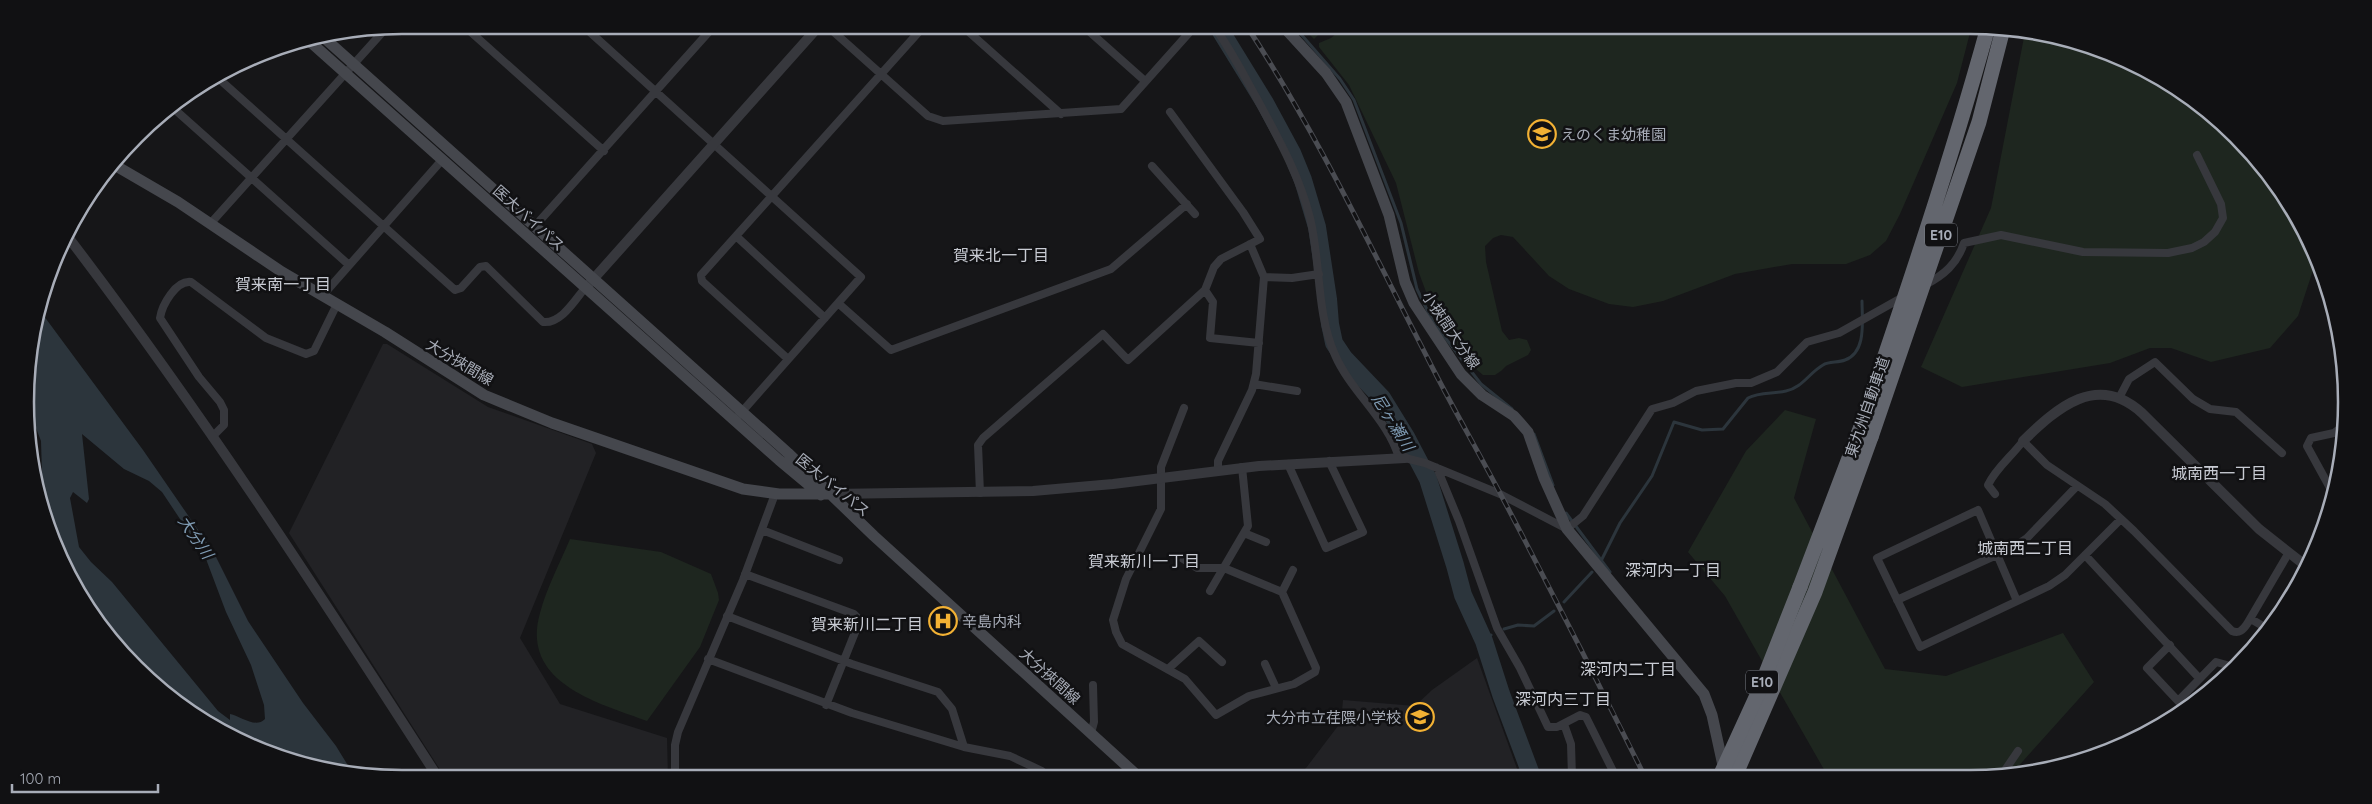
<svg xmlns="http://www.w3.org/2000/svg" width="2372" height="804" font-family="Quicksand,'Noto Sans JP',sans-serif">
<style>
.built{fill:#222225}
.green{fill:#1e261f}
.water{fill:#2c353c;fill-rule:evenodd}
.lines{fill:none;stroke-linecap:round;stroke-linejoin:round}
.stream{stroke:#2c353c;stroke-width:3}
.river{stroke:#2c353c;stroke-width:18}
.minor{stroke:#37383d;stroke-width:8}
.tertiary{stroke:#37383d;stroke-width:10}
.secondary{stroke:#45474d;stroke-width:11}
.motorway{stroke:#63666e;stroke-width:15}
.rail-casing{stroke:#4a4c52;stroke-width:5}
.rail{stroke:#111113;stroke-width:3;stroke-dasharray:9;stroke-linecap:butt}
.motorway-bridge{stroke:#63666e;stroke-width:15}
.labels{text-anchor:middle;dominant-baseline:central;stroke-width:5;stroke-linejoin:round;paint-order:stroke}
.shield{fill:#111113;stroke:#7b7e86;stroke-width:1}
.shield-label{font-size:14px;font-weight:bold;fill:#a8adb8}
.poi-label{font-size:15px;fill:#a8adb8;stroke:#111113;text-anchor:start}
.street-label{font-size:15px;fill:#a8adb8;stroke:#111113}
.neighbourhood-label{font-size:16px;fill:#c9ccd4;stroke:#111113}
.water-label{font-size:16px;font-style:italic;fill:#7f9bb3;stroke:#111113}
.rim{fill:none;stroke:#a8adb8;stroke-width:2.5}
</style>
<rect width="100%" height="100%" fill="#161618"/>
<path class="built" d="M383 344H387L488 407 592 444 596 453 520 638 560 704 667 738 668 778 619 779 602 773 596 779H446L289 533Z
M1477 658 1520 777H1294L1306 768 1341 722 1343 700 1415 706 1432 690Z"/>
<path class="green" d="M1306 25H1328L1314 39 1305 30Z
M1332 25H1972L1957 83 1900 214 1886 241 1870 255 1846 264H1792L1735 274 1663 301 1633 307 1609 304 1569 289 1549 276 1513 237 1501 235 1493 238 1485 246 1486 262 1502 331 1509 340 1519 338 1527 340 1531 350 1528 355 1506 366 1501 371 1495 375H1483L1470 364 1435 316 1419 273 1396 183 1349 85 1319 47V43L1331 38 1338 32Z
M2025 32 2067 38 2136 64 2199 103 2253 153 2296 213 2317 258 2298 316 2270 348 2211 362 2171 348H2150L2110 363 1962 387 1921 367 1991 208Z
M1785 410 1816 419 1794 498 1885 669 1946 676 2063 633 2094 682 2015 770 2013 776H1833L1826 773 1725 596 1688 552 1746 451Z
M570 539 661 552 711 574 718 593 719 600 700 647 647 721C598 703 520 683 540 613 547 587 560 563 570 539Z"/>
<path class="water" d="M41 312 143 450 214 553 248 621 303 703 336 746 352 772 305 766 192 715 139 671 125 646 85 603 40 504 42 474 41 441 31 415 26 409 28 353ZM82 434 124 469 149 481 162 492 198 546 206 559 226 612 251 665 264 705 265 719C255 729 241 716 230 714V720L218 711 112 582 91 562 79 547 70 498 73 492 87 503 89 499Z"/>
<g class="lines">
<path class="stream" d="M1293 25 1340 79 1354 100 1401 223 1417 289 1433 322 1481 384 1512 409
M1534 434 1553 485
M1566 513 1610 572
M1601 561 1620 523 1652 476 1674 422 1702 430 1723 429 1748 398C1759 392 1773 394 1786 391 1802 388 1809 373 1823 365 1829 361 1838 363 1845 360 1867 352 1862 320 1862 301
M1564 602 1592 572
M1504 629 1518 625 1534 626 1554 611
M1484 641 1491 635"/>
<path class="river" d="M1217 25 1265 103 1292 153 1303 180 1317 227 1328 299 1330 324 1334 343 1344 358 1382 398 1406 437 1428 479 1455 565 1463 595 1484 641 1501 694 1532 777"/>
<path class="minor" d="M463 25 604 151
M582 25 861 277 739 415
M699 25 708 33
M826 25 928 116 943 121 1121 109 1196 25
M961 25 1061 114
M1082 25 1145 81
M1213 25C1230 48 1242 72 1256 97 1277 136 1299 174 1310 218 1321 262 1316 313 1335 355 1351 392 1388 419 1399 458
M218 78 455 290 461 288 480 267 486 266 543 322C561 324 575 300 585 288
M172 107 349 265
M1152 166 1195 214
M210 224 388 26
M535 226 715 25
M736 236 825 318
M1264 277 1292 278 1319 274
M1925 285C1944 275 1957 264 1964 243L2001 235 2083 252 2168 253 2192 248 2204 242 2215 232 2223 218 2221 204 2197 155
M1205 290 1213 302 1210 338 1259 343
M323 295 442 160
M838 303 891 350 1111 269 1187 204
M788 359 702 281 701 275 925 25
M1254 384 1297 391
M2119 398 2129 379 2155 362 2193 399 2210 409 2236 412 2282 453
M212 437 224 425V410L220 402 199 377 160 318C162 305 176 280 191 282L266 338 306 354 314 351 337 304
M1405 458 1425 463 1500 494 1567 529 1583 516 1652 409 1673 403 1696 391 1736 383H1751L1777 372 1807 342 1839 333 1903 297
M1288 464 1326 548 1363 532 1329 461
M1437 468 1459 521 1497 628 1520 668 1548 727H1557L1580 715 1586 717 1616 777
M1218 471V461L1252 390 1256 374 1264 277 1250 244
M980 493 978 445 983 438 1103 334 1128 360 1205 290 1214 267 1221 259 1260 239 1243 212 1170 112
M1995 494 1988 485C1996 468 2012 456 2023 441L2047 465 2105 504 2134 531 2232 631C2239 634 2243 630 2247 624L2288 554
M2335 497 2307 446 2311 438 2334 433 2346 424
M762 530 839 560
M1244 533 1266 542
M2085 555 2199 678
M1180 557 1197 568H1224L1282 592 1316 668 1315 672 1294 684 1249 696 1216 715 1185 679 1122 644 1116 632 1113 620 1126 579 1161 509V467L1184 408
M745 574 854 614 860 620 826 705
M1210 591 1248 526 1242 467
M1282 592 1293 570
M1897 600 2012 548 2027 538 2077 486
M2017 601 1978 510 1877 558 1920 647 2049 586 2065 575 2121 519
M727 616 852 664 938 692 952 709 964 747
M2251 619 2266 628
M2170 645 2147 668 2178 701 2216 662 2234 667
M708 659 852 713 964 747 1010 756 1042 771
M1265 664 1276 688
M1168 669 1199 641 1222 662
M1564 724 1571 744 1572 777
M1091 733 1094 722 1093 685
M2001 776 2018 751
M675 778V745L678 732 743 580 775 494"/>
<path class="tertiary" d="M65 233C199 408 320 594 439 779
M589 284 820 25
M2023 441C2057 408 2097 372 2142 413L2259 529 2306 566
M831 494 1033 491 1113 484 1259 466 1405 458"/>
<path class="secondary" d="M1282 25 1326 73 1346 102 1389 215 1405 282 1414 303 1461 374 1482 395 1514 416 1528 432 1544 478 1567 529 1704 694 1712 715 1724 770
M321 35 788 453 874 536 1140 778
M307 39 779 460 821 495
M111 163 178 202 282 272 385 332 484 395 552 423 743 489 779 494H831"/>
<path class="motorway" d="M1800 587 1859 432
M1735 776 1815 592 1871 437"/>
<defs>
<path id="rail" d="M1246 25C1316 131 1370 246 1428 359 1451 405 1477 449 1501 495 1550 588 1598 682 1645 777"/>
</defs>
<use href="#rail" class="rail-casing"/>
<use href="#rail" class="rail"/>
<path class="motorway-bridge" d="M1859 432C1905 298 1950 164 1988 27
M1871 437 1979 122 2003 29
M1720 776 1759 691 1800 587"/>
</g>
<defs>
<symbol id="school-ring" viewBox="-11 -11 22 22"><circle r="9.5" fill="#111113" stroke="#f2b134" stroke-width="1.5"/><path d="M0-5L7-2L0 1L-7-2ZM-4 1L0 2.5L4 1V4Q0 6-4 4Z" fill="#f2b134"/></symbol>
<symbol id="hospital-ring" viewBox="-11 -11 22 22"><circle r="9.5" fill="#111113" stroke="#f2b134" stroke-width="1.5"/><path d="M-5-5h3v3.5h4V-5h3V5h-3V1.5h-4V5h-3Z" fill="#f2b134"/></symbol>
</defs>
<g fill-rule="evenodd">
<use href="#school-ring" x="1526" y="118" width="32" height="32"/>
<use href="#hospital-ring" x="927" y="605" width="32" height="32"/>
<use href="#school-ring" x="1404" y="701" width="32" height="32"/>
</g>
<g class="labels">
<g class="shield">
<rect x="1925" y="223.5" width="32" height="23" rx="4"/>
<rect x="1746" y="670.5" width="32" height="23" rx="4"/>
</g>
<g class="shield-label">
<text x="1941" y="235">E10</text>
<text x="1762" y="682">E10</text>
</g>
<g class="poi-label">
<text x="1561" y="134">えのくま幼稚園</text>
<text x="962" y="621">辛島内科</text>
<text x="1401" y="717" text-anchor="end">大分市立荏隈小学校</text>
</g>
<g class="street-label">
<text transform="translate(529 218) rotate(42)">医大バイパス</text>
<text transform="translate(1451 330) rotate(56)">小挾間大分線</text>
<text transform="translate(460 362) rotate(31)">大分挾間線</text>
<text transform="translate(1867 407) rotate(-71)">東九州自動車道</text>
<text transform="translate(833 485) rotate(39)">医大バイパス</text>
<text transform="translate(1050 676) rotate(42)">大分挾間線</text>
</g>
<g class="neighbourhood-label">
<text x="1001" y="255">賀来北一丁目</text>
<text x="283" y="284">賀来南一丁目</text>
<text x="2219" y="473">城南西一丁目</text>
<text x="2025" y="548">城南西二丁目</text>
<text x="1144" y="561">賀来新川一丁目</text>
<text x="1673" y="570">深河内一丁目</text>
<text x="867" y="624">賀来新川二丁目</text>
<text x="1628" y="669">深河内二丁目</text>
<text x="1563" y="699">深河内三丁目</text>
</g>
<g class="water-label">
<text transform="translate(1393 422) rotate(58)">尼ヶ瀬川</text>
<text transform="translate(196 537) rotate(56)">大分川</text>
</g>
</g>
<path d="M0 0H2372V804H0ZM402 34H1970A368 368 0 0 1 2338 402V402A368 368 0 0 1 1970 770H402A368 368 0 0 1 34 402V402A368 368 0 0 1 402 34Z" fill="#111113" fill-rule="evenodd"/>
<path class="rim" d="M402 34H1970A368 368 0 0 1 2338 402V402A368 368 0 0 1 1970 770H402A368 368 0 0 1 34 402V402A368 368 0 0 1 402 34Z"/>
<path d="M12 784v8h146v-8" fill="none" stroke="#a8adb8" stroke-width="2.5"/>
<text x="20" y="784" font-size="15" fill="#a8adb8" stroke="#111113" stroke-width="4" paint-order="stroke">100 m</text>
</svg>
